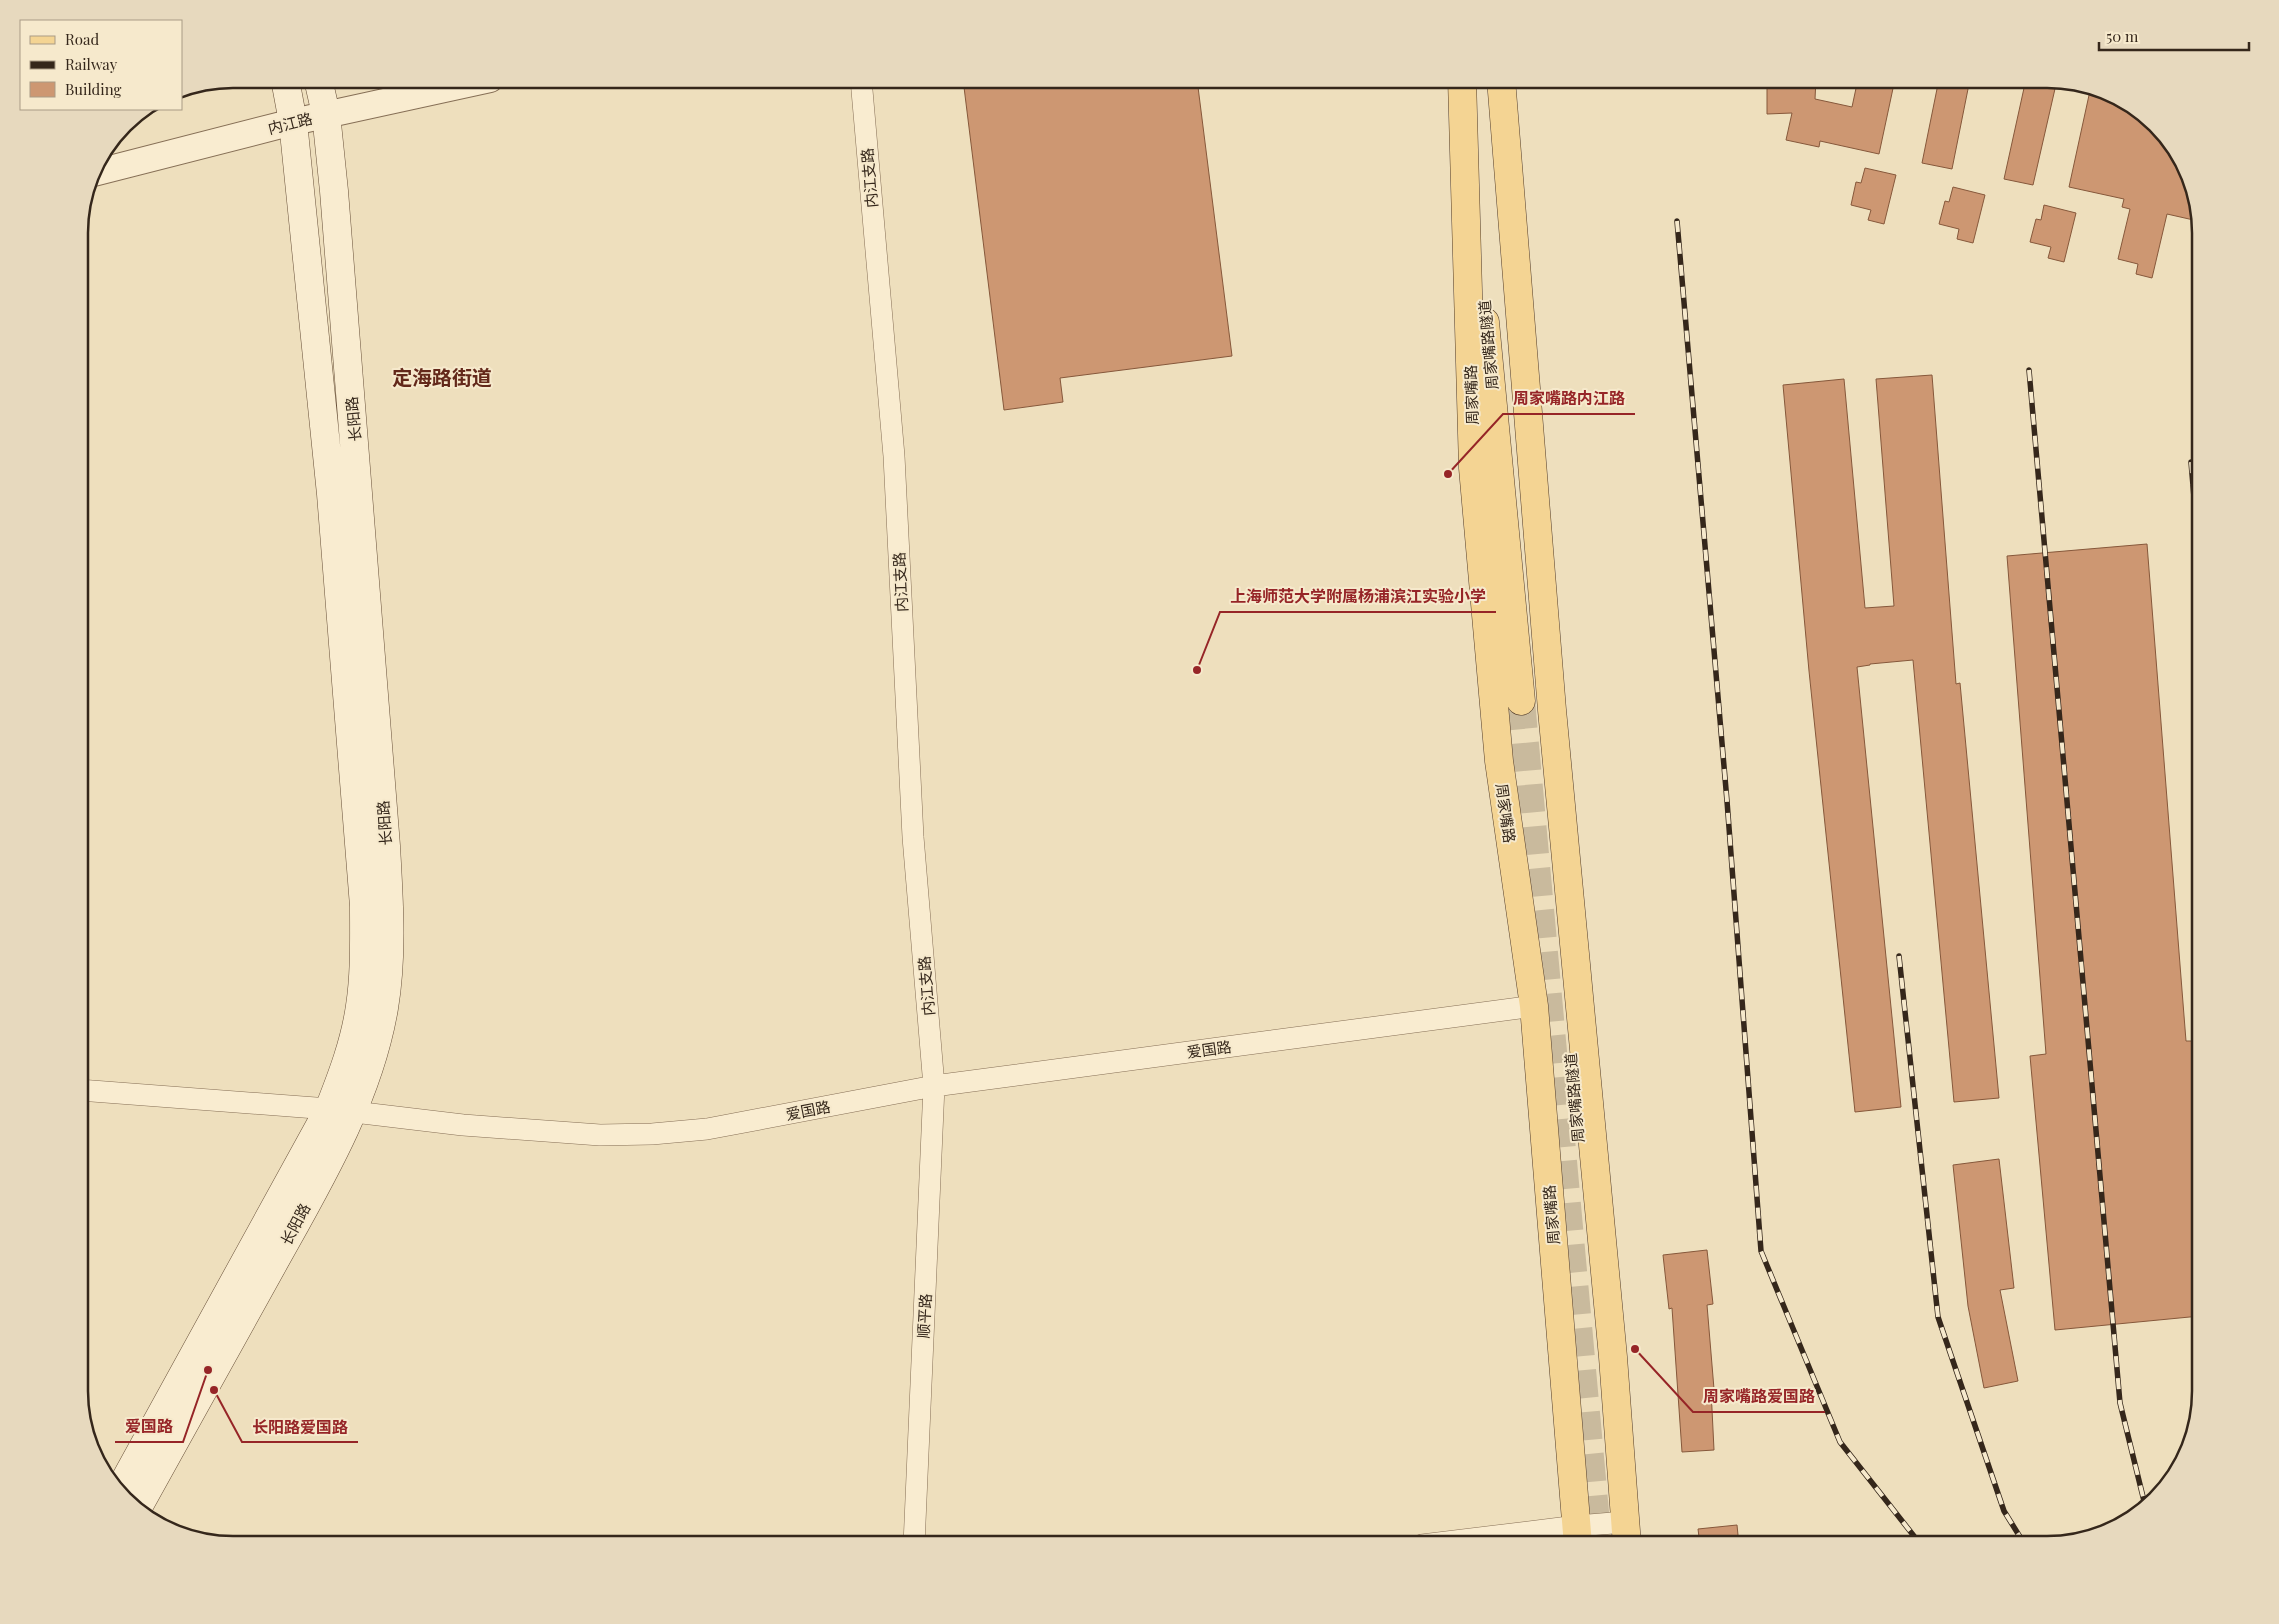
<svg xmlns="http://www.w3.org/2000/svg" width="2279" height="1624" font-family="'Playfair Display','Noto Sans SC',serif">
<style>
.building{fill:#cd9772;stroke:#86583b}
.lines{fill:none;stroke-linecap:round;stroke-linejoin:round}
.primary-tunnel{stroke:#c9ba9d;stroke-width:28;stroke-dasharray:28 14;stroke-linecap:butt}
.minor-casing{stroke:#866f56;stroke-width:22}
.tertiary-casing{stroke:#866f56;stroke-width:28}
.secondary-casing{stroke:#685039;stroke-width:29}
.primary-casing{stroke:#533d2b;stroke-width:29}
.minor{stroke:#f9ecd0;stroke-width:21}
.tertiary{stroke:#f9ecd0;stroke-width:26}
.secondary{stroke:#f9ecd0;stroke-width:28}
.primary{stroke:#f4d493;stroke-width:28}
.rail-casing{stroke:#35271b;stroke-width:5.5}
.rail{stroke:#f6e9cc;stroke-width:4;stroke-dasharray:11;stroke-linecap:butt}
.labels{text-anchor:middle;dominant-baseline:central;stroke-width:4;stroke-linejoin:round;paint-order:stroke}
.street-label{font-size:15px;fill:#35271b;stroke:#f6e9cc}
.district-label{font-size:20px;font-weight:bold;fill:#63281a;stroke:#f6e9cc}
.rim{fill:none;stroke:#35271b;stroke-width:2.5}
.leader{fill:none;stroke:#962527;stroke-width:2}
.callout-dot{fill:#962527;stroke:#f6e9cc;stroke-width:2}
.callout-label{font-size:16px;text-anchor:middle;font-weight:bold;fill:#962527;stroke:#f6e9cc;stroke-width:4;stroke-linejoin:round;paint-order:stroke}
</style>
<rect width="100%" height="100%" fill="#eedfbd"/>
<path class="building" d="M963 79H1197L1232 356 1060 378 1063 402 1004 410Z
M1767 79H1816L1815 99 1852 107 1858 79H1895L1879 154 1820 141 1819 147 1786 140 1792 113 1767 114Z
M1939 79H1970L1952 169 1922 163Z
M2026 79 2057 80 2033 185 2004 179Z
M2091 86 2140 110 2184 164 2198 221 2167 214 2152 278 2136 274 2138 264 2118 259 2130 209 2122 207 2124 199 2069 187Z
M1865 168 1896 175 1884 224 1868 220 1871 210 1851 205 1856 182 1861 183Z
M1953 187 1985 195 1973 243 1957 239 1959 229 1939 224 1945 201 1949 202Z
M2044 205 2076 213 2064 262 2048 258 2051 247 2030 242 2036 219 2041 220Z
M1932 375 1956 684 1960 683 1999 1098 1954 1102 1913 660 1870 664V665L1857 667 1901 1107 1855 1112 1809 671 1783 385 1844 379 1865 608 1894 606 1876 379Z
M2147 544 2186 1041H2195L2200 1095V1316L2055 1330 2030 1056 2046 1054 2007 556Z
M1999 1159 2014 1288 2000 1290 2018 1381 1984 1388 1968 1306 1953 1165Z
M1707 1250 1713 1304 1707 1305 1714 1389H1711L1714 1450 1682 1452 1672 1308 1669 1309 1663 1255Z
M1737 1525 1739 1545H1700L1698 1529Z"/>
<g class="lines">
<path class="primary-tunnel" d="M1521 701 1598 1545"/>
<defs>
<path id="minor" d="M861 79 894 456 913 837 934 1086 914 1545
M79 1090 329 1109 463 1125 600 1135 652 1134 707 1129 934 1086 1534 1006
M1422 1545 1577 1526 1625 1522"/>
<path id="tertiary" d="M90 174 293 122 490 79"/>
<path id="secondary" d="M119 1491 329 1109C342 1076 355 1042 360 1006 365 973 364 940 364 906L331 494 293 122 285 79
M136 1511C181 1429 227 1348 272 1266 317 1185 368 1101 384 1008 393 954 389 900 386 846L334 191 326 114 318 79"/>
<path id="primary" d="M1462 79 1473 468 1499 761 1534 1006 1578 1545
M1501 79 1552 710 1613 1357 1627 1545
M1485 322 1521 701"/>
</defs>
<use href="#minor" class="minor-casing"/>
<use href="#tertiary" class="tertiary-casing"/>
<use href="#secondary" class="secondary-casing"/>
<use href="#primary" class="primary-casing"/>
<use href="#minor" class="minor"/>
<use href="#tertiary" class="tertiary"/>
<use href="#secondary" class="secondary"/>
<use href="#primary" class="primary"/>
<defs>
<path id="rail" d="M1677 221 1727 801 1761 1251 1840 1442 1921 1545
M2029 370 2120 1403 2145 1505
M2191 462 2200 568
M1899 956 1938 1317 2004 1511 2025 1545"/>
</defs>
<use href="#rail" class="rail-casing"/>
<use href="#rail" class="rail"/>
</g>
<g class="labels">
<g class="street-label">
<text transform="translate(290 123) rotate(-14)">内江路</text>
<text transform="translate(869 178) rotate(-95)">内江支路</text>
<text transform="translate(1488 345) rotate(-95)">周家嘴路隧道</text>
<text transform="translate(1471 395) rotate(-92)">周家嘴路</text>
<text transform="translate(353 419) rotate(-95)">长阳路</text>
<text transform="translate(900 582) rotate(-93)">内江支路</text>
<text transform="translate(1506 813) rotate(82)">周家嘴路</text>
<text transform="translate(384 823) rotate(-94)">长阳路</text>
<text transform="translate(926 986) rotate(-95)">内江支路</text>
<text transform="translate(1209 1049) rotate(-8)">爱国路</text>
<text transform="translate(1574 1098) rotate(-95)">周家嘴路隧道</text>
<text transform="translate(808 1110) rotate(-11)">爱国路</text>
<text transform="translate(1551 1215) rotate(-95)">周家嘴路</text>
<text transform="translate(295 1224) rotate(-62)">长阳路</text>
<text transform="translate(924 1316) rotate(-87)">顺平路</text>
</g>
<g class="district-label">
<text x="442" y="376">定海路街道</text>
</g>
</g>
<path d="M0 0H2279V1624H0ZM233 88H2047A145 145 0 0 1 2192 233V1391A145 145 0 0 1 2047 1536H233A145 145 0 0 1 88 1391V233A145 145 0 0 1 233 88Z" fill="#e7d9be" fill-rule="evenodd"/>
<path class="rim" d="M233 88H2047A145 145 0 0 1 2192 233V1391A145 145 0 0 1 2047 1536H233A145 145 0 0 1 88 1391V233A145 145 0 0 1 233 88Z"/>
<path class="leader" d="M1448 474L1503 414H1635M1197 670L1220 612H1496M1635 1349L1693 1412H1825M208 1370L183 1442H115M214 1390L242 1442H358"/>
<g class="callout-dot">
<circle cx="1448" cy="474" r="5"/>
<circle cx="1197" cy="670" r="5"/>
<circle cx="1635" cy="1349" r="5"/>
<circle cx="208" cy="1370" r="5"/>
<circle cx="214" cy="1390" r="5"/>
</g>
<g class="callout-label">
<text x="1569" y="404">周家嘴路内江路</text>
<text x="1358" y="602">上海师范大学附属杨浦滨江实验小学</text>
<text x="1759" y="1402">周家嘴路爱国路</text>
<text x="149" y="1432">爱国路</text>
<text x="300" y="1433">长阳路爱国路</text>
</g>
<rect x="20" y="20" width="162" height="90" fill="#f6e9cc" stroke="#a99b85"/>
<rect x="30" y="36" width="25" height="8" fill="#f4d493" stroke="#a99b85"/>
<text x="65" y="45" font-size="15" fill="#35271b">Road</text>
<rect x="30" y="61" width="25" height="8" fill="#35271b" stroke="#a99b85"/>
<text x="65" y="70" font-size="15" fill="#35271b">Railway</text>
<rect x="30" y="82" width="25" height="15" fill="#cd9772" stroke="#a99b85"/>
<text x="65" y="95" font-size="15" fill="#35271b">Building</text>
<path d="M2099 42v8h150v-8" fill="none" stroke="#35271b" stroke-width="2.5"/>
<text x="2106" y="42" font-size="15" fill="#35271b" stroke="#f6e9cc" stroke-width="4" paint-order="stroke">50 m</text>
</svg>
